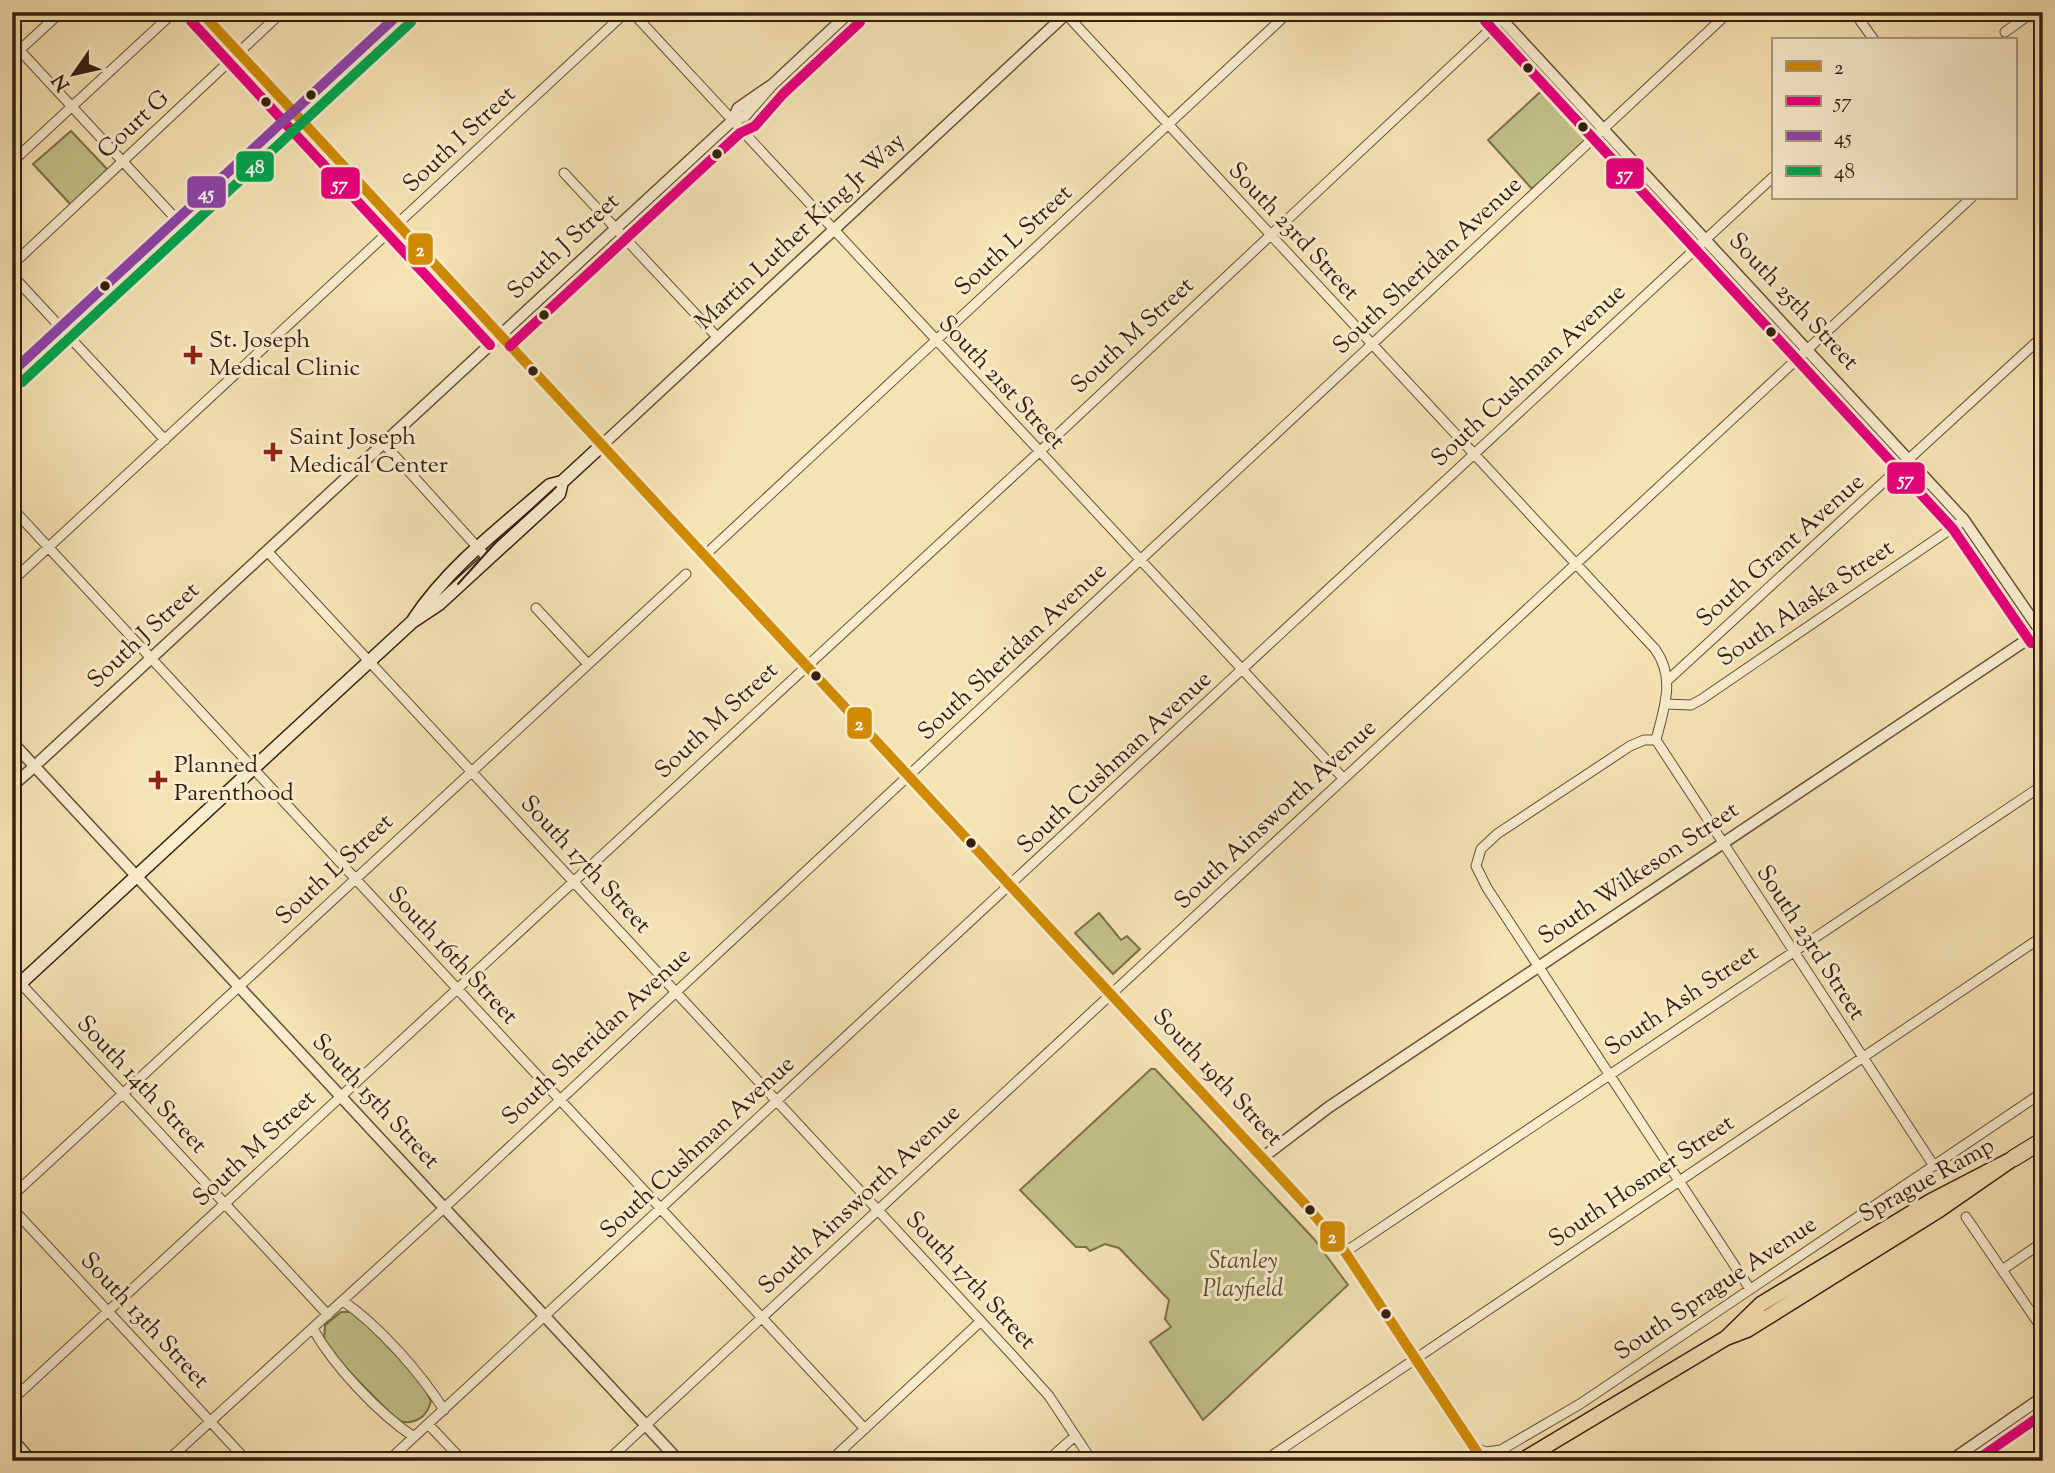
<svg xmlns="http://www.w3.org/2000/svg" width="2055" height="1473" font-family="'Sorts Mill Goudy',serif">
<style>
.green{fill:#c2c289;stroke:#7c704c;stroke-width:2}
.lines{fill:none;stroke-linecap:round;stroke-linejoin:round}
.minor-casing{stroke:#654f39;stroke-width:11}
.tertiary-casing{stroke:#654f39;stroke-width:13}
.secondary-casing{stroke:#351e10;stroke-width:15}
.trunk-casing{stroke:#351e10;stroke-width:17}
.motorway-casing{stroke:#351e10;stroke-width:18}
.minor{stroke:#f9edce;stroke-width:9}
.tertiary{stroke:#f9edce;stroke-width:10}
.secondary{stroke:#f9edce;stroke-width:12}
.trunk{stroke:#f6e3b4;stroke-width:14}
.motorway{stroke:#f6e3b4;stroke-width:16}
.tram{stroke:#351e10;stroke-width:2}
.bus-1-casing{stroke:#f9edce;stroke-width:16}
.bus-2-casing{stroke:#f9edce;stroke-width:16}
.bus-3-casing{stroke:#f9edce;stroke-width:16}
.bus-4-casing{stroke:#f9edce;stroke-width:16}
.bus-1{stroke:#d08b03;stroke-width:10}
.bus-2{stroke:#e5007d;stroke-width:10}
.bus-3{stroke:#8e44ad;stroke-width:10}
.bus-4{stroke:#00a651;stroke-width:10}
.bus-dot{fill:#351e10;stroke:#f9edce;stroke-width:2.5}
.poi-dot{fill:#8f2418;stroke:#f9edce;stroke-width:2.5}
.labels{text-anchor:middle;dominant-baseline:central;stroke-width:6;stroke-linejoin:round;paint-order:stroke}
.street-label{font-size:24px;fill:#351e10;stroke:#f9edce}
.poi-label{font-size:24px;fill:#351e10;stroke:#f9edce;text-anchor:start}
.park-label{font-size:24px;font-style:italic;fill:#5f4f34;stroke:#f9edce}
.line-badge{stroke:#f9edce;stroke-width:2.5}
.badge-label{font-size:19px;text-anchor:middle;font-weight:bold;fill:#fff}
</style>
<rect width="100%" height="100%" fill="#f6e3b4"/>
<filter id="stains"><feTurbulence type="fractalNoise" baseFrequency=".00286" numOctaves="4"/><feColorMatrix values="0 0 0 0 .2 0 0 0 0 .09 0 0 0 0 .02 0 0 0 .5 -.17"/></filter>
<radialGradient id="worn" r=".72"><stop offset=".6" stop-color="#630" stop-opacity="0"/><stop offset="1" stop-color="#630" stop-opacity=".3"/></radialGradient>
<path class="green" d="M1549 84 1594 134 1532 189 1488 140Z
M71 131 108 170 71 205 33 164Z
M1099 913 1121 940 1127 936 1140 949 1113 974 1075 933Z
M1151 1069H1155L1314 1239 1348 1285 1203 1420 1150 1342 1171 1327 1165 1319 1169 1300 1119 1248 1105 1244 1090 1251 1086 1247H1076L1020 1190Z
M341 1312H351L360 1316 423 1384 431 1401C427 1418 414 1425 398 1421L328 1350 324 1341 325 1325Z"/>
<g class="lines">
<defs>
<path id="minor" d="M632 12 1343 778
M1064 12 1655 649C1676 678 1664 708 1656 740
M1854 12 1874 40
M2005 32 2033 12
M12 42 177 220
M12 57 61 12
M12 162 174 12
M564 173 718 338
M12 265 282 12
M12 275 165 440
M385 445 488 559
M12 508 865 1429
M267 551 1014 1357 1049 1396 1092 1461
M704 556 1289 12
M12 581 626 12
M536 608 587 663
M1669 679 2043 336
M1665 704 1691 705 1702 699 1964 520
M1656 740H1644L1630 746 1497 834 1481 849 1476 866 1487 888 1750 1289
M1656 740 1934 1166
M12 974 328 1315
M12 1196 686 574
M12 1208 247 1461
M1966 1217 2043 1330
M1345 1252 2043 785
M2002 1270 2043 1242
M343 1301C379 1326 420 1372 444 1410
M313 1329C334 1366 378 1413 414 1437
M12 1400 1038 453 1509 12
M428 1424 463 1461
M1476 1448 1486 1452 1501 1450 1580 1404 2043 1092
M167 1461 444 1208 1729 12
M388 1461 1773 177
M607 1461 1971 198
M830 1461 981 1321
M1047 1461 1075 1436
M1264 1461 2043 936"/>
<path id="tertiary" d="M1495 12 1964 520 2043 635
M732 121 745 116 773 84 850 12
M601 446 1066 14
M12 742 679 1461
M40 761 732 121 738 108 773 84
M12 786 35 766
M1262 1158 1329 1107 2043 629
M12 1439 32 1461
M1950 1461 2043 1397"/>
<path id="secondary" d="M201 12 1305 1204 1345 1252 1483 1461
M12 372 401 12
M414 619C449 566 503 526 550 485L562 482
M12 991 412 622 439 604 559 494 562 482 601 446"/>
<path id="trunk" d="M1521 1461 1726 1338 1747 1330 1939 1210 2014 1158 1931 1201 1761 1304 1726 1338"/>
<path id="motorway" d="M2014 1158 2043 1140"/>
</defs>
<use href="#minor" class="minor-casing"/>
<use href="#tertiary" class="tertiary-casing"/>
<use href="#secondary" class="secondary-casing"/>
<use href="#trunk" class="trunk-casing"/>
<use href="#motorway" class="motorway-casing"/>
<use href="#minor" class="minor"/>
<use href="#tertiary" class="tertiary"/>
<use href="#secondary" class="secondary"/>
<use href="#trunk" class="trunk"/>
<use href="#motorway" class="motorway"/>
<path class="tram" d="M458 584 497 541 556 487"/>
<defs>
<path id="bus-1" d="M201 12 1305 1204 1345 1252 1483 1461"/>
<path id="bus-2" d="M191 21 490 345
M1485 21 1953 529 2031 643
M510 346 740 133 755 126 783 94 860 22
M1975 1461 2043 1414"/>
<path id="bus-3" d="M12 372 401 12"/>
<path id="bus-4" d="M22 382 411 22"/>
</defs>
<use href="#bus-1" class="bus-1-casing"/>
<use href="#bus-2" class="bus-2-casing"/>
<use href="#bus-3" class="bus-3-casing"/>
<use href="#bus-4" class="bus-4-casing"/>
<use href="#bus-1" class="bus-1"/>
<use href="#bus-2" class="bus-2"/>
<use href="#bus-3" class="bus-3"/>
<use href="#bus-4" class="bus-4"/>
</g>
<g class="bus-dot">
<circle cx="1528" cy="68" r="6"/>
<circle cx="311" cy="95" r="6"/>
<circle cx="266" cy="102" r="6"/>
<circle cx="1583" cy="127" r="6"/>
<circle cx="717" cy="154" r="6"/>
<circle cx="105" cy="286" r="6"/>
<circle cx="544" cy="315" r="6"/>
<circle cx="1771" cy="332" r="6"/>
<circle cx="533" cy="371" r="6"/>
<circle cx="816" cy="676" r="6"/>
<circle cx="971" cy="843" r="6"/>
<circle cx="1310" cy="1210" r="6"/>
<circle cx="1386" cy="1314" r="6"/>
</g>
<g class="poi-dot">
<path d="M189.5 344.5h7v7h7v7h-7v7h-7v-7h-7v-7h7z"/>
<path d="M269.5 441.5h7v7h7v7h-7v7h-7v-7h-7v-7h7z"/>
<path d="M154.5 769.5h7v7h7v7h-7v7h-7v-7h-7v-7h7z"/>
</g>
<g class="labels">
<g class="street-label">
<text transform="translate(134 125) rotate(-43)">Court G</text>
<text transform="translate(460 140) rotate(-43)">South I Street</text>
<text transform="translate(801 232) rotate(-43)">Martin Luther King Jr Way</text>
<text transform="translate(1293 232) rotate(47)">South 23rd Street</text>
<text transform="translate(1014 241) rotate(-43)">South L Street</text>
<text transform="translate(564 247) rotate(-43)">South J Street</text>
<text transform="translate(1428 266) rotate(-43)">South Sheridan Avenue</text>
<text transform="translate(1793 302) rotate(47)">South 25th Street</text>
<text transform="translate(1133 336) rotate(-43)">South M Street</text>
<text transform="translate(1529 376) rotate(-43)">South Cushman Avenue</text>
<text transform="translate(1001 383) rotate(47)">South 21st Street</text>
<text transform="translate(1781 551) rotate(-42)">South Grant Avenue</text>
<text transform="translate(1806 604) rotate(-34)">South Alaska Street</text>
<text transform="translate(144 636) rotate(-43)">South J Street</text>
<text transform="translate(1013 652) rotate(-43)">South Sheridan Avenue</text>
<text transform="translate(717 721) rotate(-43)">South M Street</text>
<text transform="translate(1115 763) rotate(-43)">South Cushman Avenue</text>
<text transform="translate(1276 815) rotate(-43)">South Ainsworth Avenue</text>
<text transform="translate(585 865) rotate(47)">South 17th Street</text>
<text transform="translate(335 870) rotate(-43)">South L Street</text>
<text transform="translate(1639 874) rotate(-34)">South Wilkeson Street</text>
<text transform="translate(1810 943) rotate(57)">South 23rd Street</text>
<text transform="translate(452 956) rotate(47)">South 16th Street</text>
<text transform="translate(1682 1001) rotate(-34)">South Ash Street</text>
<text transform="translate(597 1037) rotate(-43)">South Sheridan Avenue</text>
<text transform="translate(1217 1078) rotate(47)">South 19th Street</text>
<text transform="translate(141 1085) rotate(47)">South 14th Street</text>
<text transform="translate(375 1102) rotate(47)">South 15th Street</text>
<text transform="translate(698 1148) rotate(-43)">South Cushman Avenue</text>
<text transform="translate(255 1149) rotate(-43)">South M Street</text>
<text transform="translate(1927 1181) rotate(-29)">Sprague Ramp</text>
<text transform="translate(1642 1182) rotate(-34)">South Hosmer Street</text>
<text transform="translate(860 1200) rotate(-43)">South Ainsworth Avenue</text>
<text transform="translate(970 1281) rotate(47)">South 17th Street</text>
<text transform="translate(1716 1289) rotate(-34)">South Sprague Avenue</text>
<text transform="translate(144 1321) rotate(47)">South 13th Street</text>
</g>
<g class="poi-label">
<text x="209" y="341">St. Joseph<tspan x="209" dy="28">Medical Clinic</tspan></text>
<text x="289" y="438">Saint Joseph<tspan x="289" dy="28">Medical Center</tspan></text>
<text x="174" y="766">Planned<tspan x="174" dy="28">Parenthood</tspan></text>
</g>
<g class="park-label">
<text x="1243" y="1262">Stanley<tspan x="1243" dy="28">Playfield</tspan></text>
</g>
</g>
<g class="line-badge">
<rect x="235" y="150" width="40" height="33" rx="7" fill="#00a651"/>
<rect x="1605" y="157" width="40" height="33" rx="7" fill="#e5007d"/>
<rect x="320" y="166" width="41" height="34" rx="7" fill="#e5007d"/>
<rect x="186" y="175" width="41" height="34" rx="7" fill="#8e44ad"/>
<rect x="407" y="232" width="27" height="34" rx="7" fill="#d08b03"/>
<rect x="1886" y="461" width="40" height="34" rx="7" fill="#e5007d"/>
<rect x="846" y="706" width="27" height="34" rx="7" fill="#d08b03"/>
<rect x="1319" y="1220" width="27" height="33" rx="7" fill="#d08b03"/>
</g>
<g class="badge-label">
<text x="255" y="173">48</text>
<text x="1625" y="180">57</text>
<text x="340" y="190">57</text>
<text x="206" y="199">45</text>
<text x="420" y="256">2</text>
<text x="1906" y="485">57</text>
<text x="859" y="730">2</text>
<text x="1332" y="1243">2</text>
</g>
<rect width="2055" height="1473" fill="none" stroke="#f6e3b4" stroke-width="42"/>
<rect x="14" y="14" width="2027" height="1445" fill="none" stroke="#351e10" stroke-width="3.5"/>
<rect x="21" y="21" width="2013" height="1431" fill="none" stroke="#351e10" stroke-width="2"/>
<rect x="1772" y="38" width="245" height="161" fill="#f9edce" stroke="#ab9a82" stroke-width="2"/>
<rect x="1786" y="61" width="35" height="10" fill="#d08b03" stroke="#ab9a82" stroke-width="2"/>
<text x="1834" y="74" font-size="21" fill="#351e10">2</text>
<rect x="1786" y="96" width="35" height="10" fill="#e5007d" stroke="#ab9a82" stroke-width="2"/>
<text x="1834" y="108" font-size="21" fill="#351e10">57</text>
<rect x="1786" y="131" width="35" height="10" fill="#8e44ad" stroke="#ab9a82" stroke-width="2"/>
<text x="1834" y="144" font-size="21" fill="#351e10">45</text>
<rect x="1786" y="166" width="35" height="10" fill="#00a651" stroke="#ab9a82" stroke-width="2"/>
<text x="1834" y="178" font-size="21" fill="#351e10">48</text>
<g transform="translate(74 74) rotate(236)" stroke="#f9edce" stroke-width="5" paint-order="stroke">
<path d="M0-5L12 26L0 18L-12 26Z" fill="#351e10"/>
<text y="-10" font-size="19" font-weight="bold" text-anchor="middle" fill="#351e10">N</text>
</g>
<rect width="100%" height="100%" filter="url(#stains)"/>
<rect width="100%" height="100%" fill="url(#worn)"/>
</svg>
